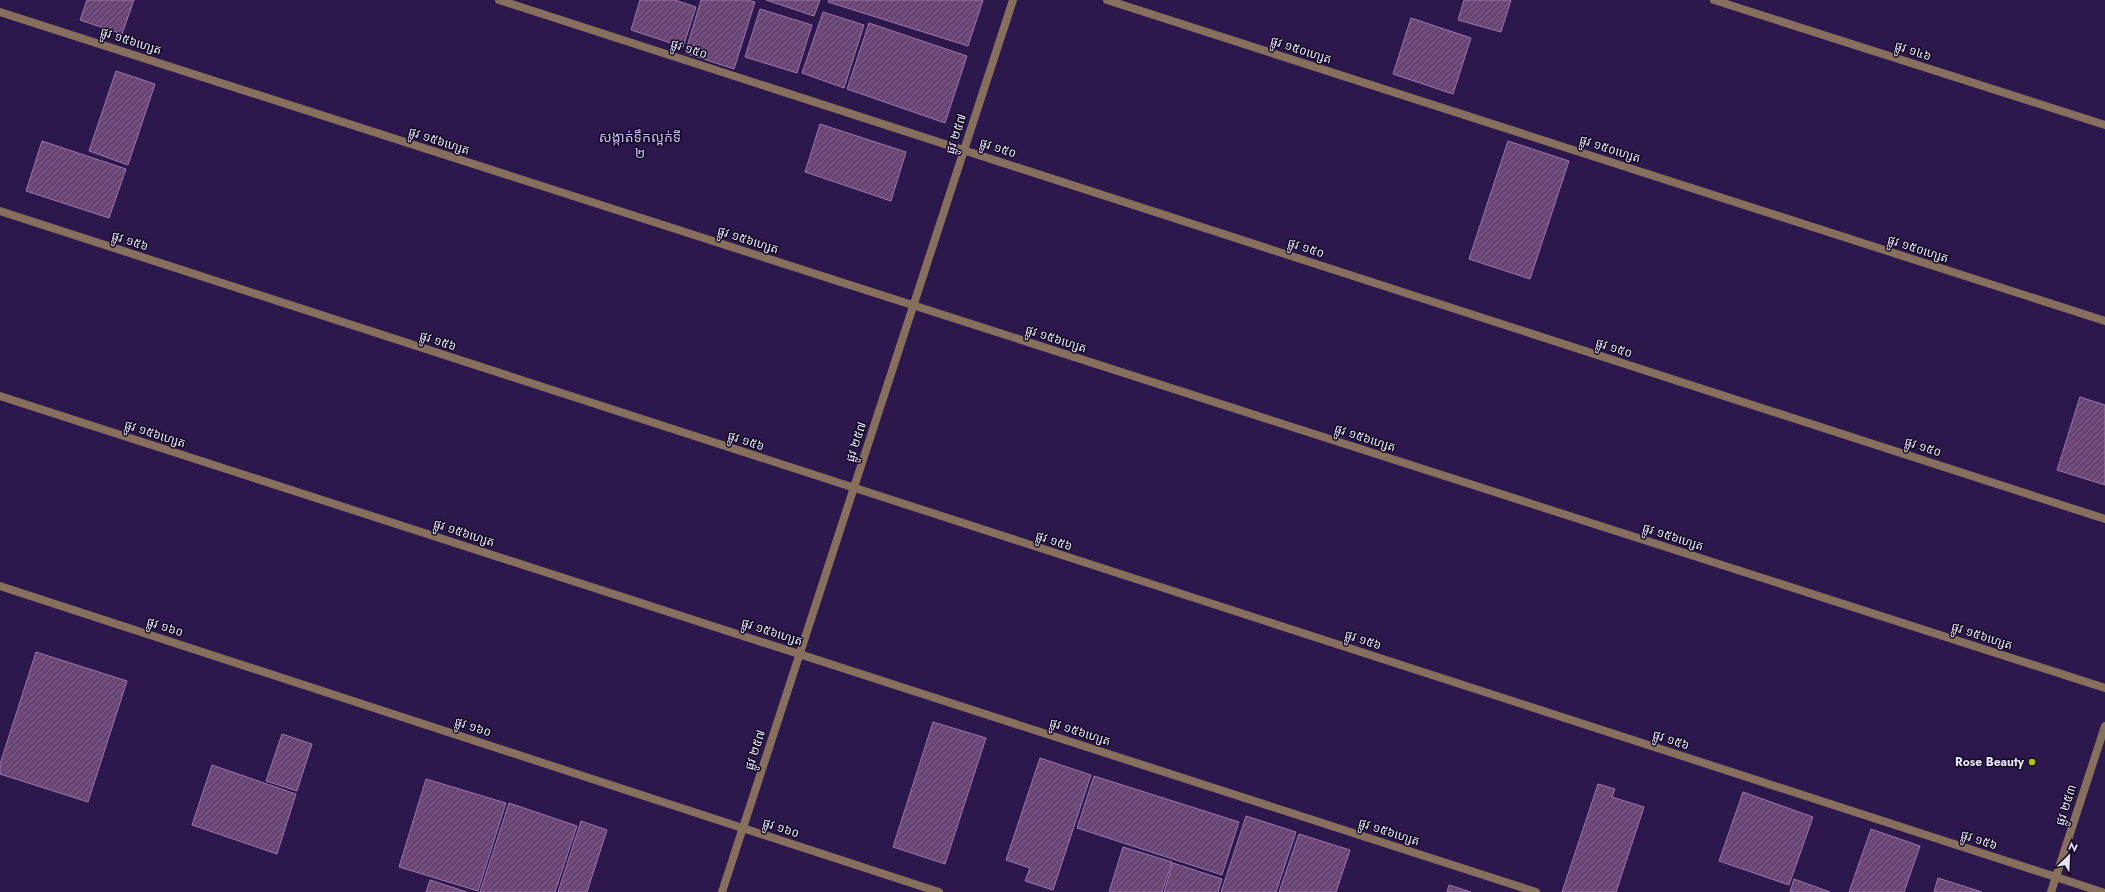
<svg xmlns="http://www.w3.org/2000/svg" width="2105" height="892" font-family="Jost,'Noto Sans Khmer',sans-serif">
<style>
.building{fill:url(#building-hatch);stroke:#9d75ab}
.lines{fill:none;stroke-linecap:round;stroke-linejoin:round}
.service{stroke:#876f5e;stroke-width:8}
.minor{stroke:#876f5e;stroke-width:8}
.poi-dot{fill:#b0c502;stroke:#110a20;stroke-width:1.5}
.labels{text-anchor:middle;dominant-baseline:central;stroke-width:3;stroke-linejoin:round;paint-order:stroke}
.street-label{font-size:12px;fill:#e9e2fd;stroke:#110a20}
.poi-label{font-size:12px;font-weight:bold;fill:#e9e2fd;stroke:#110a20;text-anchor:end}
.quarter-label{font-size:14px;fill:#c8b6f7;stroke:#110a20}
</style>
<defs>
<pattern id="building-hatch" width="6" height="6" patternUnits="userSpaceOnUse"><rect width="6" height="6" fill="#694575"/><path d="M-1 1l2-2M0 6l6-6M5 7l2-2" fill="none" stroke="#7e608a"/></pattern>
</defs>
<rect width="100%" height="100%" fill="#2c184c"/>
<path class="building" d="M87 0H134L122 34 80 20Z
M640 0H675L696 7 683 47 631 30Z
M701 0H748L755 2 734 69 685 53Z
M766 0H820L814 16Z
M829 0H983L968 46 828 2Z
M1464 0H1511L1501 32 1458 20Z
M760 9 812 25 797 73 745 57Z
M823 12 864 25 844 88 802 73Z
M1411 18 1471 38 1453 94 1393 74Z
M869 23 967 56 945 123 847 89Z
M116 71 155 84 128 165 89 151Z
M820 124 906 152 891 201 805 172Z
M42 141 126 169 109 218 26 191Z
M1508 141 1569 161 1530 279 1469 259Z
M2080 397 2105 405V485L2057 470Z
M36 652 127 681 88 802 0 774V764Z
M933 722 986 738 945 864 893 847Z
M282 734 312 744 297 791 266 781Z
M1040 758 1091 775 1053 890 1025 881 1030 868 1006 860Z
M212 765 296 794 277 854 192 825Z
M1094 776 1239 822 1222 875 1077 828Z
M426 779 506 803 478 891 399 867Z
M1598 784 1615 789 1612 797 1644 807 1616 892H1562Z
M1743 792 1813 817 1789 885 1719 861Z
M509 803 577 826 555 892H480Z
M1246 816 1296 832 1276 892H1221Z
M581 821 607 830 587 892H558Z
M1871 829 1920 846 1904 892H1849Z
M1299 834 1350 850 1336 892H1279Z
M1123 847 1172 862 1162 892H1109Z
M1173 863 1222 879 1218 892H1164Z
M1938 878 1982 892H1934Z
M1794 879 1830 892H1790Z
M430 880 467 892H426Z
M1449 885 1471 892H1447Z"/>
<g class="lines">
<path class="service" d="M1107 0 2105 321
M0 12 2105 688
M0 396 1536 892"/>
<path class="minor" d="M499 0 2105 519
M1714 0 2105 125
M0 211 2102 892
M0 586 939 892
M722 892 1013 0
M2051 892 2105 726"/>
</g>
<circle class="poi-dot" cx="2032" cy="762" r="4"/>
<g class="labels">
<g class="street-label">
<text transform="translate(131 41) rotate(18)">ផ្លូវ ១៥៦ហ្សេត</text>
<text transform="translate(689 49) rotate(18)">ផ្លូវ ១៥០</text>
<text transform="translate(1301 50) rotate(18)">ផ្លូវ ១៥០ហ្សេត</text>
<text transform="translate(1913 51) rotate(18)">ផ្លូវ ១៤៦</text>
<text transform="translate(956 134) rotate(-72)">ផ្លូវ ២៥៧</text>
<text transform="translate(439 141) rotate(18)">ផ្លូវ ១៥៦ហ្សេត</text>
<text transform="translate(998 148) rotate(18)">ផ្លូវ ១៥០</text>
<text transform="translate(1610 149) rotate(18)">ផ្លូវ ១៥០ហ្សេត</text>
<text transform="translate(748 240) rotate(18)">ផ្លូវ ១៥៦ហ្សេត</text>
<text transform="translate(130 241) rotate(18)">ផ្លូវ ១៥៦</text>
<text transform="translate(1306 248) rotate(18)">ផ្លូវ ១៥០</text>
<text transform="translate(1918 249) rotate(18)">ផ្លូវ ១៥០ហ្សេត</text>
<text transform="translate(1056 339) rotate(18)">ផ្លូវ ១៥៦ហ្សេត</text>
<text transform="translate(438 341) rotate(18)">ផ្លូវ ១៥៦</text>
<text transform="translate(1614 348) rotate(18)">ផ្លូវ ១៥០</text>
<text transform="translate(155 434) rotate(18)">ផ្លូវ ១៥៦ហ្សេត</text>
<text transform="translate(1365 438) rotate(18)">ផ្លូវ ១៥៦ហ្សេត</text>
<text transform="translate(746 441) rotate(18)">ផ្លូវ ១៥៦</text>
<text transform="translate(856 442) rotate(-72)">ផ្លូវ ២៥៧</text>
<text transform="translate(1923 447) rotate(18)">ផ្លូវ ១៥០</text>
<text transform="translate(464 533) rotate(18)">ផ្លូវ ១៥៦ហ្សេត</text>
<text transform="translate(1673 537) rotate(18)">ផ្លូវ ១៥៦ហ្សេត</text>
<text transform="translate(1054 541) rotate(18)">ផ្លូវ ១៥៦</text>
<text transform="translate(165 627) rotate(18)">ផ្លូវ ១៦០</text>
<text transform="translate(772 632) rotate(18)">ផ្លូវ ១៥៦ហ្សេត</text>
<text transform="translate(1982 636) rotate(18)">ផ្លូវ ១៥៦ហ្សេត</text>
<text transform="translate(1363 640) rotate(18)">ផ្លូវ ១៥៦</text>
<text transform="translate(473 727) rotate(18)">ផ្លូវ ១៦០</text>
<text transform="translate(1080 732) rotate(18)">ផ្លូវ ១៥៦ហ្សេត</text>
<text transform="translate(1671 740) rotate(18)">ផ្លូវ ១៥៦</text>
<text transform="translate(755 750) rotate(-72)">ផ្លូវ ២៥៧</text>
<text transform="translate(2066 805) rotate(-72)">ផ្លូវ ២៥៣</text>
<text transform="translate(781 828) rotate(18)">ផ្លូវ ១៦០</text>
<text transform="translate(1389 832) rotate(18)">ផ្លូវ ១៥៦ហ្សេត</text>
<text transform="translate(1979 840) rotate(18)">ផ្លូវ ១៥៦</text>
</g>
<g class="poi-label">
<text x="2024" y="762">Rose Beauty</text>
</g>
<g class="quarter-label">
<text x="640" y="137">សង្កាត់ទឹកល្អក់ទី<tspan x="640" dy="16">២</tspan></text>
</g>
</g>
<g transform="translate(2069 856) rotate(24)" stroke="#110a20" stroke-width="3" paint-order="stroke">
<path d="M0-3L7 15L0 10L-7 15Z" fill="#e9e2fd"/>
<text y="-6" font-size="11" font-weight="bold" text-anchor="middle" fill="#e9e2fd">N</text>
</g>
</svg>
